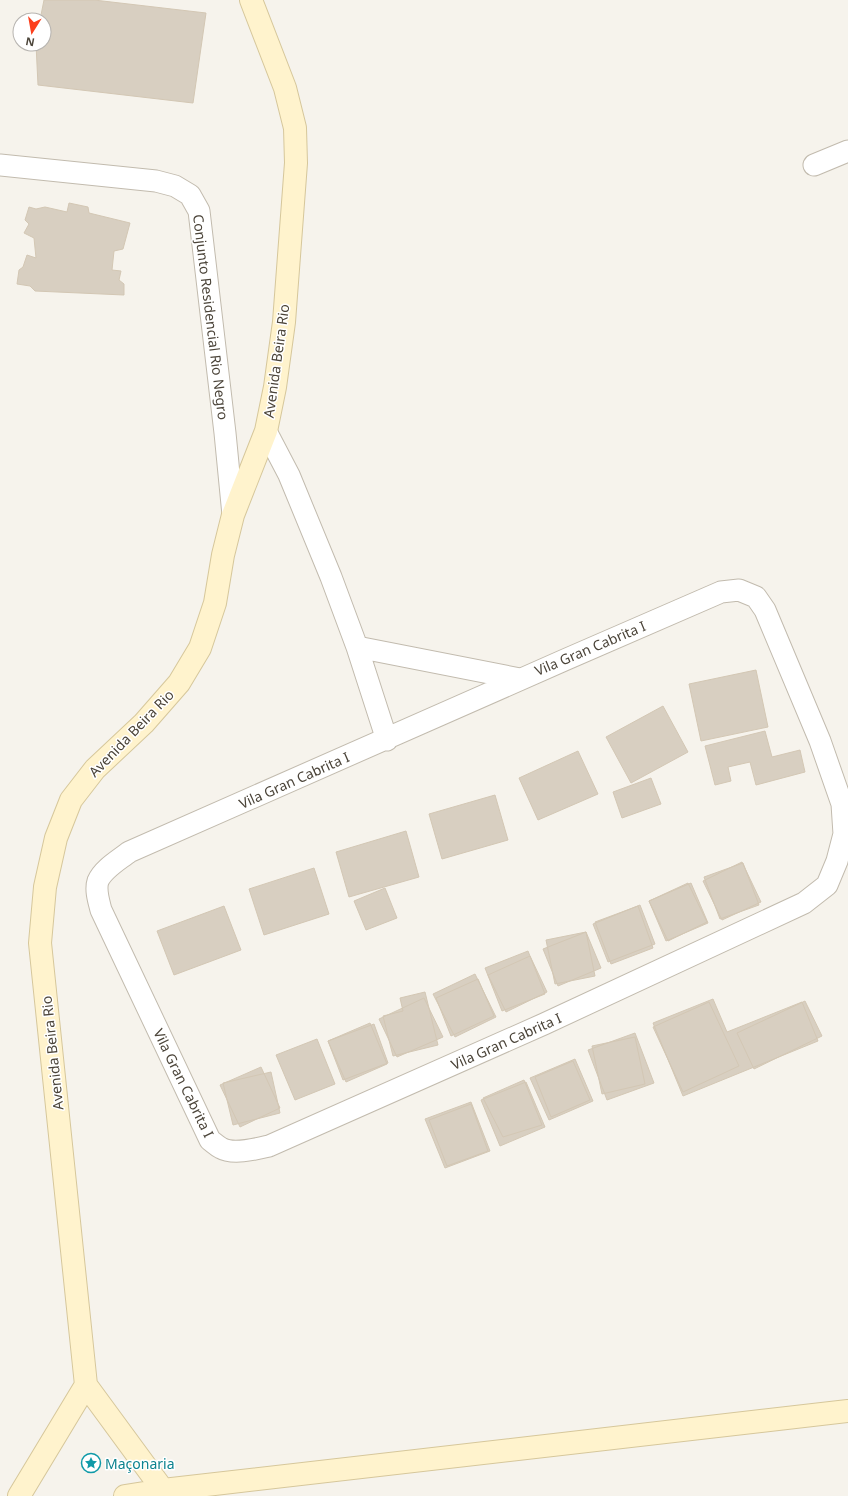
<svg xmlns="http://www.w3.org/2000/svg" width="848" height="1496" font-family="'Noto Sans',sans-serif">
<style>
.building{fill:#d8cfc1;stroke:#d3c7b4}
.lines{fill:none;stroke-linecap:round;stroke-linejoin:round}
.street-casing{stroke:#c2bbae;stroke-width:23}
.secondary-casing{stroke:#d6c79b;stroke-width:24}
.street{stroke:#fff;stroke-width:21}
.secondary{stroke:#fff3cd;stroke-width:22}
.labels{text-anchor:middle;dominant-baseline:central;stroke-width:3;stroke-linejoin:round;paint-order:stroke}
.street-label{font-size:14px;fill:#4b4439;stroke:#fff}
.culture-label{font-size:14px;fill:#0d838f;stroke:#fff;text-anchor:start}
</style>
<rect width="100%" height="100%" fill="#f6f3ec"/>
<path class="building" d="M44 0H94L206 13 193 103 38 85 36 44H44V20H40Z
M69 203 88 207 89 213 130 223 123 249 114 251 112 270 121 271 119 280 124 284V295L35 291 30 286 17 284 19 270 23 267 27 255 36 258 34 238 24 233 29 224 25 220 29 207 36 209 45 207 67 212Z
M756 670 768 727 701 741 689 684Z
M663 706 688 752 631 783 606 737Z
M765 731 772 757 800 750 805 772 756 785 750 762 728 767 731 781 715 785 705 746Z
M578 751 598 794 538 820 519 778Z
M651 778 661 804 622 818 613 792Z
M495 795 508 840 442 859 429 814Z
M406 831 419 877 349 897 336 852Z
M742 862 761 902 722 920 703 881Z
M743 863 759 905 720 919 704 877Z
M314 868 329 914 264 935 249 889Z
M688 883 707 922 668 941 649 901Z
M691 883 708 923 666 941 649 901Z
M385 888 397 918 366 930 354 901Z
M640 905 655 944 608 962 593 924Z
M224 906 241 950 174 975 157 931Z
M638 906 653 948 611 964 595 922Z
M586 932 601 968 558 986 543 949Z
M586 932 595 976 555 984 546 940Z
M528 951 545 994 502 1011 485 968Z
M530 956 547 992 506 1012 488 975Z
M475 974 496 1017 455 1037 433 994Z
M478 979 494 1016 451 1036 436 998Z
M425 992 438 1045 393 1056 383 1016 403 1011 400 998Z
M424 998 443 1037 397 1057 379 1019Z
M713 999 727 1032 802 1002 818 1041 683 1096 653 1023Z
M805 1001 822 1036 754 1069 737 1033Z
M709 1002 739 1066 683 1092 653 1027Z
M370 1023 387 1064 346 1082 328 1041Z
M374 1024 388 1063 343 1080 328 1041Z
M635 1033 654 1083 607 1100 588 1050Z
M635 1037 645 1084 602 1094 592 1046Z
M317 1039 335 1084 295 1100 276 1055Z
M575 1059 593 1101 549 1120 530 1078Z
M573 1061 590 1100 551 1117 535 1077Z
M261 1067 280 1108 240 1127 220 1085Z
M271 1072 280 1113 233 1125 223 1083Z
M524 1080 542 1125 503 1137 483 1098Z
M526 1082 545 1127 500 1146 481 1100Z
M471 1102 490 1151 445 1168 425 1119Z
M471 1104 488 1151 447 1166 429 1120Z"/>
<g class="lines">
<defs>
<path id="street" d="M0 165 156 181 175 186 190 195 199 211 225 433 233 515
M814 165 848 151
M266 431 289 475 331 577 357 647 387 740
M739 590 756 597 765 610 820 741 842 804 844 834 837 861 827 885 804 903 544 1024 269 1146C256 1149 233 1155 221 1148 217 1146 214 1143 210 1140L101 910C99 902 95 890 98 881 103 869 119 860 129 852 327 766 523 677 721 592Z
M357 647 520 679"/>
<path id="secondary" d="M163 1490 86 1385 40 943 45 887 56 838 71 800 95 769 144 723 179 683 200 648 215 603 223 555 233 515 266 431 275 387 284 322 296 163 295 128 285 88 251 0
M19 1496 86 1385
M125 1496 163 1490 848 1411"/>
</defs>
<use href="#street" class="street-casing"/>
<use href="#secondary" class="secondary-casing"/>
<use href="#street" class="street"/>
<use href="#secondary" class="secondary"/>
</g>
<defs>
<symbol id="sight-ring" viewBox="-11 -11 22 22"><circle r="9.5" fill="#fff" stroke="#0f9aa8" stroke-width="1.5"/><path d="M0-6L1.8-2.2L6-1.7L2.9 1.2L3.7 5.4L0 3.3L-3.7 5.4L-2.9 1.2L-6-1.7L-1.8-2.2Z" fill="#0f9aa8"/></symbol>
</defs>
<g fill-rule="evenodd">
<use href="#sight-ring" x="80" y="1452" width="22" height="22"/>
</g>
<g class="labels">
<g class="street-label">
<text transform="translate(211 317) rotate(83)">Conjunto Residencial Rio Negro</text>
<text transform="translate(276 361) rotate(-82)">Avenida Beira Rio</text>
<text transform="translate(590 648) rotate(-23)">Vila Gran Cabrita I</text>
<text transform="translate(131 733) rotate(-46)">Avenida Beira Rio</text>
<text transform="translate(294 780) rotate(-24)">Vila Gran Cabrita I</text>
<text transform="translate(506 1041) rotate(-24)">Vila Gran Cabrita I</text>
<text transform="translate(52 1053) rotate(-96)">Avenida Beira Rio</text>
<text transform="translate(184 1083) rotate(64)">Vila Gran Cabrita I</text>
</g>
<g class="culture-label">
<text x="105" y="1463">Maçonaria</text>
</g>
</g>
<g transform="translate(32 32) rotate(191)"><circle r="19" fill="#ffffff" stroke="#b7b4b0"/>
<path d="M0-3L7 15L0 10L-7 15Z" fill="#fc3f1d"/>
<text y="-6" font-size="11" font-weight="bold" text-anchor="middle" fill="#4b4439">N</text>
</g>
</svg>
